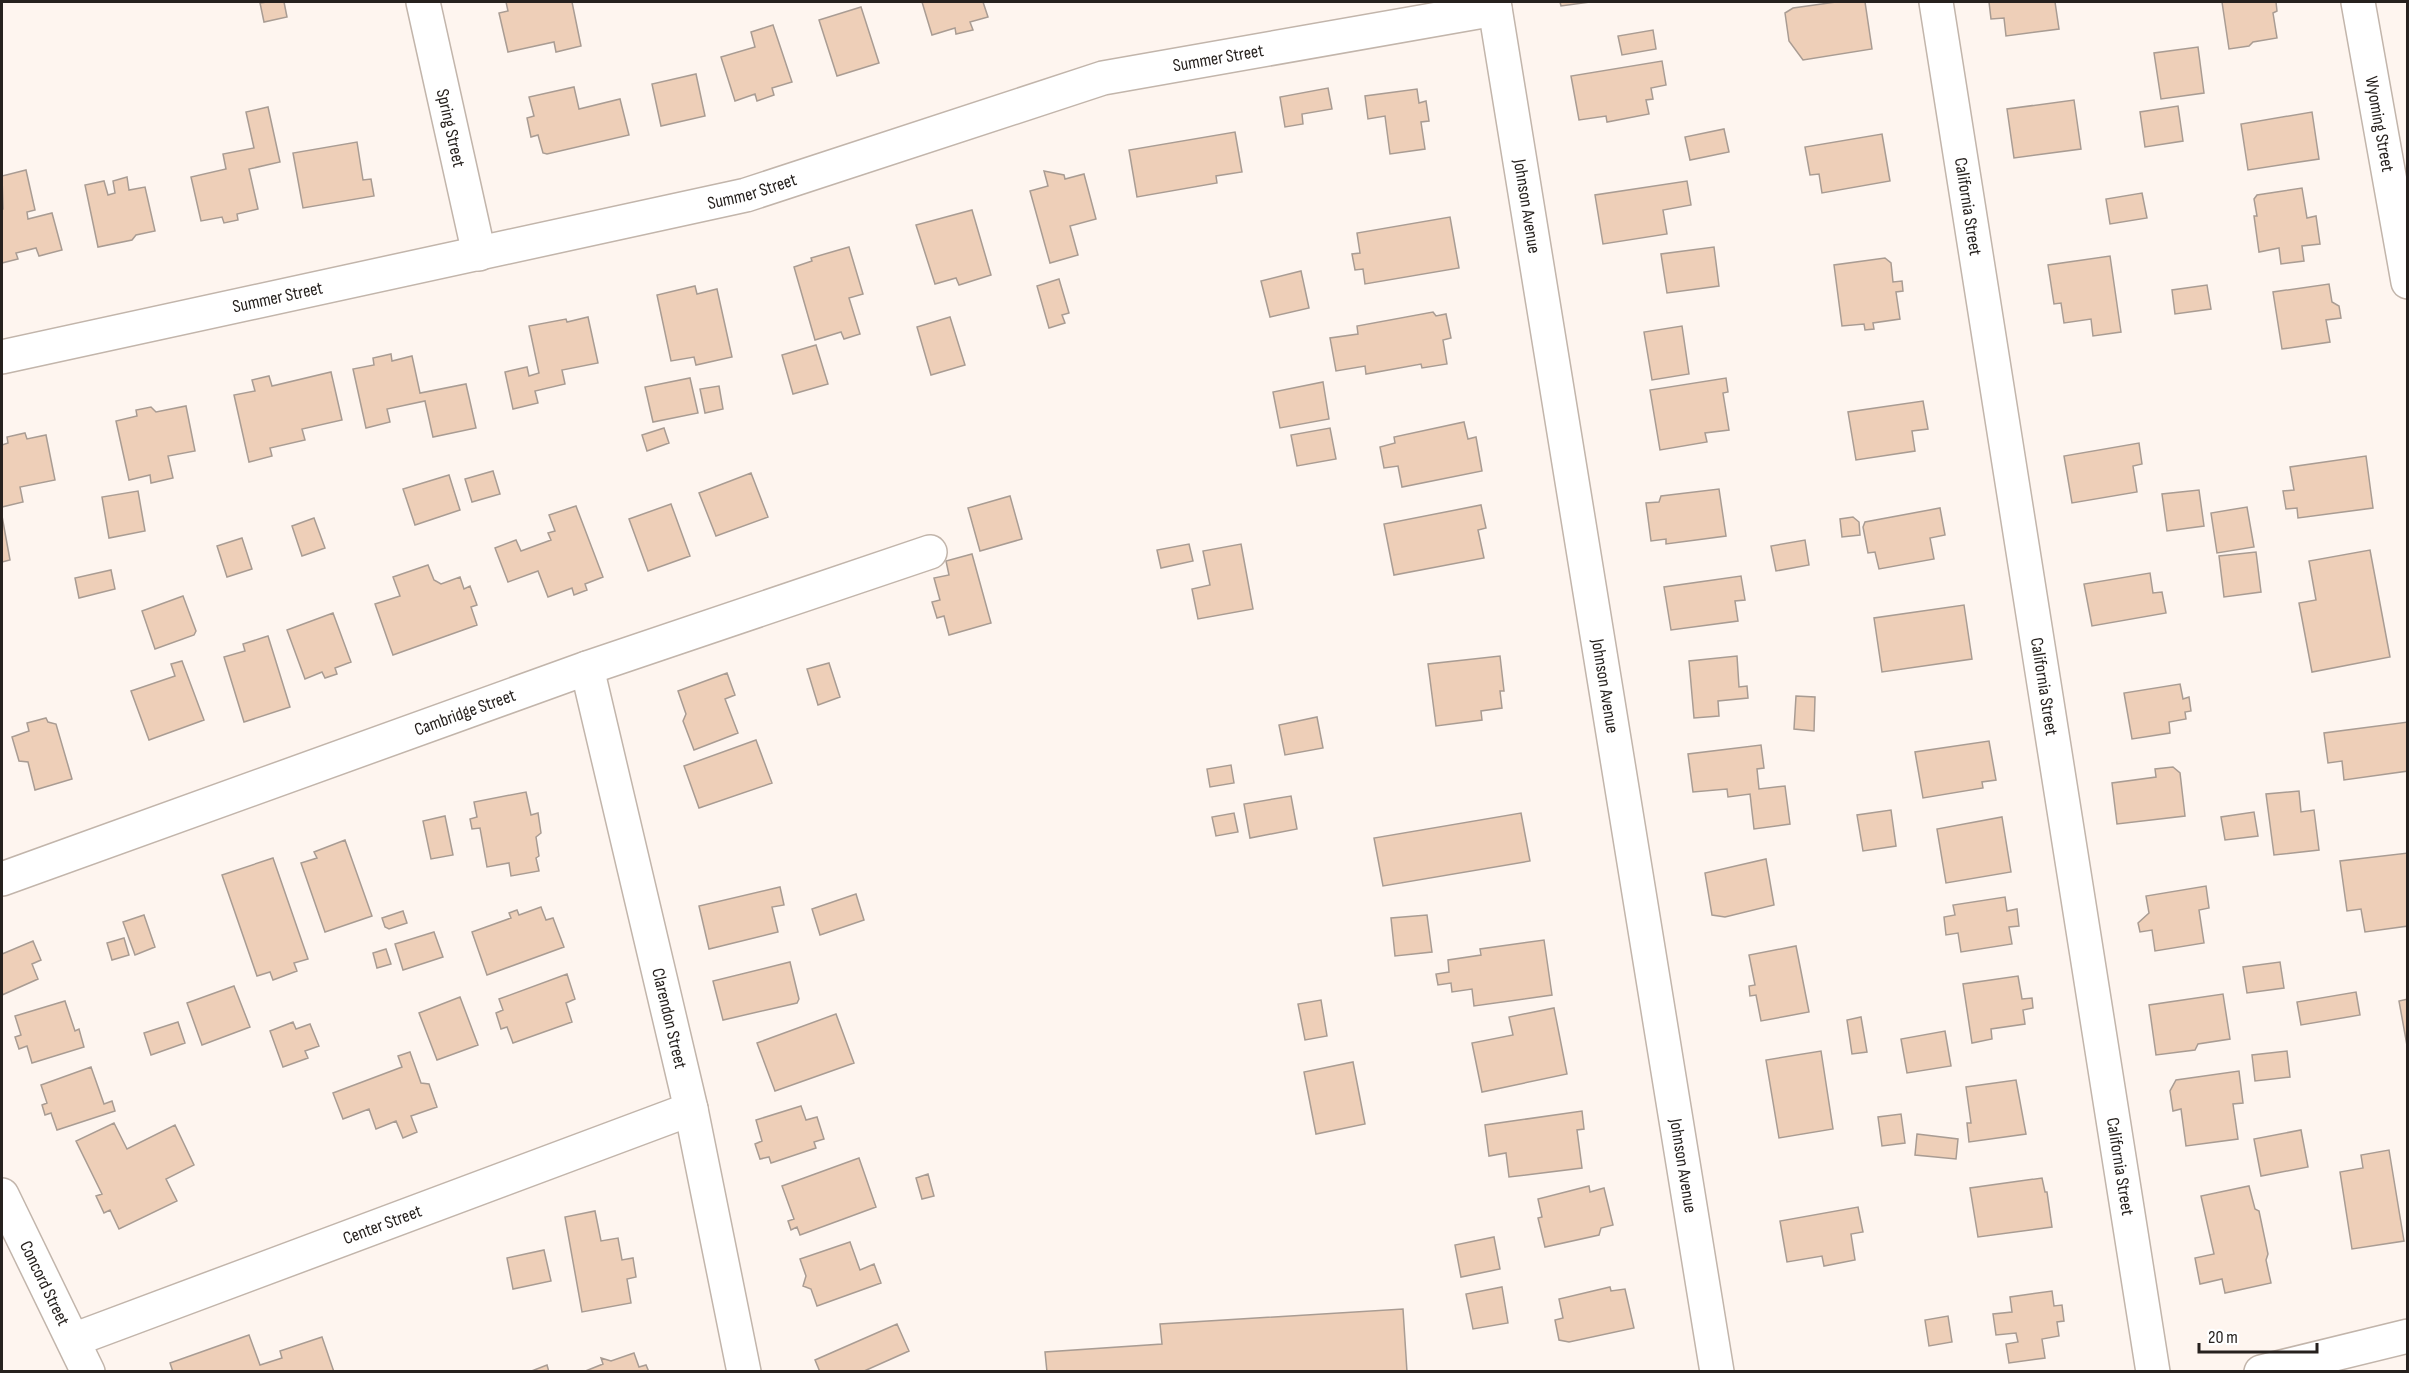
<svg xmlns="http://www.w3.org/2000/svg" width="2409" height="1373" font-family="'Sofia Sans Condensed',sans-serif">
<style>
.building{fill:#eecfb8;stroke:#a99c93;stroke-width:1.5}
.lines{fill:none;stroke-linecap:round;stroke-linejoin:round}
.street-casing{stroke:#c2b5ab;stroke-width:36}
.street{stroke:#fff;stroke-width:33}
.labels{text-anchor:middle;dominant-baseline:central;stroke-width:5;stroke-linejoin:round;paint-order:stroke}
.street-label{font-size:18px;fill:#26211e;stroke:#fff}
</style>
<rect width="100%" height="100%" fill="#fef5ef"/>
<path class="building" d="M267 2H284L287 17 264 22 260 3Z
M506 2H572L581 46 556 52 554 42 508 52 499 13 508 11Z
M922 2H983L988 17 970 22 973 30 956 34 955 28 932 35Z
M1560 2H1590L1561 6Z
M1836 2H1865L1872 49 1803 60 1789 41 1785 13 1793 8Z
M1989 2H2055L2059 29 2006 36 2004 18 1991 19Z
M2222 2H2276L2277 11 2273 13 2277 38 2253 42 2249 46 2229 49Z
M861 7 879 63 837 76 819 20Z
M773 25 792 82 772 88 774 95 757 101 755 94 735 101 721 57 755 47 751 32Z
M1653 30 1656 49 1622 55 1618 36Z
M2198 47 2204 93 2161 99 2154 53Z
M1662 61 1666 85 1651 88 1653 99 1646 100 1649 114 1607 122 1606 116 1579 120 1571 76Z
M696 74 705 116 661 126 652 84Z
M574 87 579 109 620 99 629 135 547 154 543 153 538 135 531 137 527 118 534 116 529 97Z
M1328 88 1332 109 1302 114 1303 124 1285 127 1280 97Z
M1417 89 1419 103 1426 101 1429 121 1421 122 1425 149 1390 154 1385 116 1368 119 1365 96Z
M2074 100 2081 149 2014 158 2007 109Z
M2178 106 2183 141 2145 147 2140 112Z
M268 107 280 162 249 169 258 209 237 214 238 220 224 223 222 217 201 221 191 177 226 169 223 154 254 148 246 112Z
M2312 112 2319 159 2248 170 2241 124Z
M1724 129 1729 152 1690 160 1685 137Z
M1235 132 1242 172 1216 176 1217 183 1137 197 1129 150Z
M1882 134 1890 181 1822 193 1819 174 1810 175 1805 147Z
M357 142 363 180 371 179 374 196 303 208 293 153Z
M26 170 35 210 27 212 28 219 52 213 62 250 39 256 36 248 16 253 18 259 2 263V209H3L2 176Z
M1044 171 1064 175 1065 179 1084 174 1096 219 1070 226 1078 255 1050 263 1030 191 1048 186Z
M127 177 129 190 145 187 155 231 136 235 132 240 98 247 85 185 104 181 108 195 115 193 113 181Z
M1687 181 1691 205 1663 210 1667 234 1603 244 1595 195Z
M2302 188 2307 218 2316 216 2320 244 2302 246 2304 261 2281 264 2279 248 2259 252 2254 216H2257L2254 199 2257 195Z
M2142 193 2147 218 2110 224 2106 199Z
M972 210 991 275 959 285 956 278 935 284 916 225Z
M1450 217 1459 268 1365 284 1363 269 1355 270 1352 254 1360 253 1357 233Z
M849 247 863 294 849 298 860 334 844 339 841 332 815 340 794 267 812 261 811 258Z
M1714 247 1719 286 1667 293 1661 254Z
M2110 256 2121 332 2093 336 2091 319 2064 323 2061 303 2054 304 2048 265Z
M1885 258 1891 263 1893 282 1902 281 1903 291 1896 292 1900 319 1873 323 1874 329 1865 330 1864 324 1842 326 1834 265Z
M1301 271 1309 308 1270 317 1261 281Z
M1059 279 1069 313 1062 315 1065 323 1049 328 1037 286Z
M2329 284 2332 302 2339 306 2341 318 2326 320 2330 342 2282 349 2273 292Z
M2207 285 2211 309 2175 314 2172 290Z
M695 286 697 294 717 289 732 357 696 365 694 357 671 361 657 295Z
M1433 312 1436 316 1446 314 1451 338 1443 340 1447 364 1422 368 1421 364 1366 374 1365 366 1336 371 1330 338 1358 334 1357 326Z
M588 317 598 363 562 370 565 384 535 391 538 403 513 409 505 372 527 367 529 376 539 373 529 326 566 319 567 322Z
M950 317 965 365 931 375 917 327Z
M1682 326 1689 374 1652 380 1644 332Z
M816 345 828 384 793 394 782 355Z
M391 354 392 361 412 356 420 393 466 384 476 428 433 437 425 401 387 409 390 422 366 428 353 369 374 365 373 358Z
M331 372 342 420 302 429 305 440 270 448 272 456 249 462 234 395 255 391 252 380 269 376 272 386Z
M690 378 698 413 653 422 645 387Z
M1726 378 1728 392 1723 393 1729 430 1705 433 1707 442 1660 450 1650 390Z
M1323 382 1329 419 1280 428 1273 392Z
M719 386 723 409 705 413 700 389Z
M1923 401 1928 429 1912 431 1915 451 1856 460 1848 412Z
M186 406 195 451 168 456 173 478 151 483 150 475 129 480 116 421 137 416 136 410 151 407 156 412Z
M1464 422 1468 439 1476 437 1482 471 1402 487 1398 466 1384 468 1380 447 1395 443 1394 437Z
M664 428 669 443 647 451 642 435Z
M1330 428 1336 459 1297 466 1291 435Z
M25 433 27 439 46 435 55 480 20 487 23 502 2 507V445L8 443 7 437Z
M2139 443 2142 464 2133 466 2137 492 2072 503 2064 456Z
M2366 456 2373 508 2298 518 2297 508 2286 509 2283 491 2294 490 2290 467Z
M493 471 500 494 472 502 465 479Z
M751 473 768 517 716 536 699 493Z
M449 475 460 510 415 525 403 489Z
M1719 489 1726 536 1666 544V539L1651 541 1646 503 1659 502 1661 496Z
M2199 490 2204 526 2167 531 2162 494Z
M138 491 145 531 109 538 102 497Z
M1010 496 1022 539 980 551 968 508Z
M671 504 690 556 648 571 629 519Z
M1481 505 1486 528 1478 530 1484 558 1394 575 1384 524Z
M576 506 603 577 585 584 587 590 574 595 572 588 548 597 538 571 508 582 495 548 516 540 521 551 551 540 548 533 555 531 549 515Z
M2247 507 2254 547 2217 553 2211 513Z
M1940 508 1945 535 1930 538 1934 559 1879 569 1875 552 1868 553 1863 527 1865 522Z
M2 516 10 560 2 562Z
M1853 517 1859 522 1860 535 1842 537 1840 519Z
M314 518 325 548 302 556 292 526Z
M242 538 252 569 227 577 217 546Z
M1805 540 1809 565 1776 571 1771 546Z
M1189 544 1193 561 1161 568 1157 550Z
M1241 544 1253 609 1198 619 1192 589 1210 585 1203 551Z
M2370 550 2390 657 2312 672 2299 603 2316 600 2309 561Z
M2256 552 2261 592 2224 597 2219 556Z
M972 554 991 623 949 635 944 616 937 618 932 602 940 600 934 578 949 575 946 561Z
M428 565 434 580 441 584 460 577 464 589 470 586 477 605 471 607 477 625 393 655 375 604 400 596 393 577Z
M111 570 115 589 79 598 75 578Z
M2150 573 2153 593 2162 592 2166 613 2092 626 2084 584Z
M1741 576 1745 600 1735 601 1738 621 1671 630 1664 587Z
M183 596 196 631 194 635 155 649 142 611Z
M1964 605 1972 659 1882 672 1874 618Z
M333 613 351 662 335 668 337 674 325 678 322 672 305 679 287 630Z
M268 636 290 707 244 722 224 657 245 651 243 644Z
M1500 656 1504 691H1500L1502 708 1481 711 1482 720 1436 726 1428 664Z
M1737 656 1739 687 1747 686 1748 698 1718 701 1719 716 1694 718 1689 661Z
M182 661 204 720 149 740 131 691 175 676 171 664Z
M829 663 840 697 818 705 807 669Z
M727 673 735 695 725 699 738 733 694 750 683 721 686 714 678 691Z
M2180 684 2183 699 2189 697 2191 711 2185 712 2186 719 2169 722 2170 733 2132 739 2124 693Z
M1796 696 1815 697 1814 731 1794 729Z
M1317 717 1323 748 1285 755 1279 725Z
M46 718 48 722 56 724 72 779 35 790 28 762 19 761 12 737 29 731 27 723Z
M2408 722V771L2344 780 2342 761 2328 763 2324 733Z
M756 740 772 783 699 808 684 766Z
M1989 741 1996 780 1982 782 1983 788 1923 798 1915 752Z
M1761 745 1764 768 1757 769 1759 789 1785 786 1790 824 1754 829 1750 794 1728 797 1727 789 1693 792 1688 754Z
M1231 765 1234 783 1210 787 1207 769Z
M2173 767 2180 773 2185 816 2117 824 2112 783 2156 777 2155 769Z
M2299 791 2301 812 2314 810 2319 850 2274 855 2266 794Z
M526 792 531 815 538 813 541 833 536 837 539 856 536 858 539 871 511 876 509 863 487 867 480 828 472 829 470 819 477 817 474 802Z
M1291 796 1297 829 1250 838 1244 804Z
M1891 810 1896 846 1863 851 1857 815Z
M2254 812 2258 836 2225 840 2221 817Z
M1234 813 1238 832 1216 836 1212 817Z
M1521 813 1530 861 1383 886 1374 838Z
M445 816 453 855 431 859 423 821Z
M2002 817 2011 872 1946 883 1937 829Z
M345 840 372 916 325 932 301 863 317 858 314 852Z
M2408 853V926L2365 932 2361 909 2347 911 2340 861Z
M273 858 308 959 294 963 297 971 273 980 270 972 257 976 222 875Z
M1766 859 1774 905 1725 917 1712 915 1705 873Z
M2206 886 2209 908 2199 910 2204 943 2155 951 2152 930 2140 932 2138 923 2149 913 2146 896Z
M780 887 784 905 772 907 778 932 709 949 699 906Z
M856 894 864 920 820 935 812 909Z
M2005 897 2007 911 2017 909 2019 926 2009 927 2012 944 1961 952 1958 933 1946 935 1944 917 1955 915 1953 905Z
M541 907 546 920 553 918 564 947 487 975 472 932 511 918 509 913 517 910 519 915Z
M403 911 407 923 389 929 385 927 382 918Z
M144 915 155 947 135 955 123 922Z
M1427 915 1432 952 1395 956 1391 918Z
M434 932 443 957 403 970 395 944Z
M124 938 129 955 112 960 107 943Z
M1544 940 1552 995 1474 1006 1472 989 1452 992 1451 983 1438 985 1436 974 1449 972 1448 960 1481 955 1480 949Z
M33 941 41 960 32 964 38 979 2 995V954Z
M1796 946 1809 1012 1761 1021 1756 995 1750 996 1749 986 1755 985 1749 955Z
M386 949 391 964 377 968 373 953Z
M790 962 799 999 797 1003 723 1020 713 981Z
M2280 962 2284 988 2247 993 2243 967Z
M567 974 575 999 566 1003 572 1022 513 1043 507 1027 501 1029 496 1013 503 1010 499 999Z
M2018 976 2022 999 2032 998 2033 1008 2023 1010 2025 1024 1991 1029 1992 1039 1972 1043 1963 984Z
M234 986 250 1027 202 1045 187 1003Z
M2356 992 2360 1015 2301 1025 2297 1002Z
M2223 994 2230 1039 2198 1044 2195 1050 2156 1055 2149 1005Z
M460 997 478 1045 437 1060 419 1013Z
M2408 999V1051L2399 1001Z
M1321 1000 1327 1036 1305 1040 1298 1004Z
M65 1001 75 1031 79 1029 84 1047 32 1063 27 1046 19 1049 15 1037 21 1035 15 1016Z
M1554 1008 1567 1074 1482 1092 1472 1043 1513 1035 1509 1017Z
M836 1014 854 1063 775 1091 757 1043Z
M1861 1017 1867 1052 1852 1054 1847 1020Z
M178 1022 185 1043 151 1055 144 1033Z
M293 1022 296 1029 310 1024 319 1046 305 1051 308 1058 283 1067 270 1031Z
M1945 1031 1951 1066 1907 1073 1901 1039Z
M1821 1051 1833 1129 1779 1138 1766 1060Z
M2287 1051 2290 1077 2255 1081 2252 1055Z
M410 1052 421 1083 429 1084 437 1107 411 1116 417 1132 403 1138 396 1121 376 1129 369 1109 343 1119 333 1093 402 1067 398 1056Z
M1353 1062 1365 1124 1316 1134 1304 1072Z
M91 1067 104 1104 112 1101 115 1111 57 1130 51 1113 45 1115 42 1105 47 1103 41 1085Z
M2239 1071 2243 1103 2233 1104 2238 1139 2186 1146 2181 1109 2173 1111 2170 1091 2176 1080Z
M2016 1080 2026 1134 1969 1142 1967 1123H1971L1966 1087Z
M801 1106 806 1120 817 1117 824 1139 814 1142 816 1148 771 1163 769 1157 760 1159 755 1144 762 1141 756 1120Z
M1582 1111 1584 1129 1577 1130 1582 1168 1509 1177 1506 1153 1489 1156 1485 1125Z
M1901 1114 1905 1143 1882 1146 1878 1117Z
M114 1123 127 1149 175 1125 194 1165 166 1179 177 1201 119 1229 110 1210 104 1213 96 1196 102 1194 76 1141Z
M2301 1130 2308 1167 2261 1176 2254 1139Z
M1917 1134 1958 1139 1956 1159 1915 1155Z
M2389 1150 2404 1241 2352 1249 2340 1172 2363 1168 2361 1155Z
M859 1158 876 1207 800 1235 797 1227 791 1230 788 1221 794 1219 782 1186Z
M928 1174 934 1196 922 1199 916 1178Z
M2042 1178 2045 1192H2047L2052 1227 1978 1237 1970 1188Z
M1589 1186 1590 1192 1604 1188 1613 1225 1601 1228 1599 1235 1545 1247 1538 1218 1542 1217 1538 1199Z
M2249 1186 2255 1209 2259 1211 2268 1254 2266 1260 2271 1283 2225 1293 2222 1279 2200 1284 2195 1258 2214 1254 2201 1196Z
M1858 1207 1863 1232 1851 1234 1855 1260 1824 1266 1822 1256 1787 1262 1780 1221Z
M595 1211 601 1241 618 1238 622 1260 633 1258 636 1277 627 1279 631 1303 582 1312 565 1217Z
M1494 1237 1500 1269 1461 1277 1455 1245Z
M850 1242 860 1270 874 1264 881 1283 817 1306 811 1289 803 1286 806 1276 800 1259Z
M544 1250 551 1281 513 1289 507 1258Z
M1502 1287 1508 1323 1473 1329 1466 1294Z
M1610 1287 1611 1291 1625 1289 1634 1328 1569 1342 1559 1340 1555 1320 1563 1318 1559 1299Z
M2052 1291 2054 1306 2062 1305 2064 1321 2057 1322 2059 1336 2042 1339 2045 1358 2009 1363 2006 1344 2018 1342 2016 1333 1996 1335 1993 1314 2012 1312 2010 1297Z
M1403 1309 1407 1372H1047L1045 1352 1162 1344 1160 1324Z
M1948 1316 1952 1342 1929 1346 1925 1320Z
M897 1324 909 1351 862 1372H820L815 1360Z
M249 1335 260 1365 282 1358 280 1351 322 1337 334 1372H173L170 1363Z
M634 1353 639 1367 646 1365 649 1372H583L603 1364 601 1358 611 1361Z
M547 1365 549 1372H529Z"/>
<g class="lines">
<defs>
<g id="street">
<path id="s1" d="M423 2 479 254"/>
<path id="s2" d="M1494 2 1717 1372"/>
<path id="s3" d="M1936 2 2153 1372"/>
<path id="s4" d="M2358 2 2408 282"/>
<path id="s5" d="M2 357 746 195 1103 78 1495 9"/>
<path id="s6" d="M587 668 691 1109 744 1372"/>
<path id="s7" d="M2 879 587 668 930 552"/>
<path id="s8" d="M2 1195 88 1372"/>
<path id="s9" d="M73 1340 691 1109"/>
<path d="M2261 1372 2408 1336"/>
</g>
</defs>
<use href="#street" class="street-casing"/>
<use href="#street" class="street"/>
</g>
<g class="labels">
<g class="street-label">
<text stroke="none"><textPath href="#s5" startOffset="1254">Summer Street</textPath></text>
<text stroke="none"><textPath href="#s4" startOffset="124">Wyoming Street</textPath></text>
<text stroke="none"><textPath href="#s1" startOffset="129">Spring Street</textPath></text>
<text stroke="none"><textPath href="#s5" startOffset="768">Summer Street</textPath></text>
<text stroke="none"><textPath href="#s3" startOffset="207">California Street</textPath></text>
<text stroke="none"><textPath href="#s2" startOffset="207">Johnson Avenue</textPath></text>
<text stroke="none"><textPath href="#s5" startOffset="282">Summer Street</textPath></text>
<text stroke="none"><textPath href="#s2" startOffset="693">Johnson Avenue</textPath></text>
<text stroke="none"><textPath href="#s3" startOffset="693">California Street</textPath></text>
<text stroke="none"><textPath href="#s7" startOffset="492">Cambridge Street</textPath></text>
<text stroke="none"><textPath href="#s6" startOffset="360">Clarendon Street</textPath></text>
<text stroke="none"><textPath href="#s2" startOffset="1179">Johnson Avenue</textPath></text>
<text stroke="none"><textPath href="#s3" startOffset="1179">California Street</textPath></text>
<text stroke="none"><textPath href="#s9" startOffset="330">Center Street</textPath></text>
<text stroke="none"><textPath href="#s8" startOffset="98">Concord Street</textPath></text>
</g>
</g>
<rect width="2409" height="1373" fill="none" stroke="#26211e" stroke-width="6"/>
<path d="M2199 1343v9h118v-9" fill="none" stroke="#26211e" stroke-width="3"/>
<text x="2208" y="1343" font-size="18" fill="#26211e" stroke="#ffffff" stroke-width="4.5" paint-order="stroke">20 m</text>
</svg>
